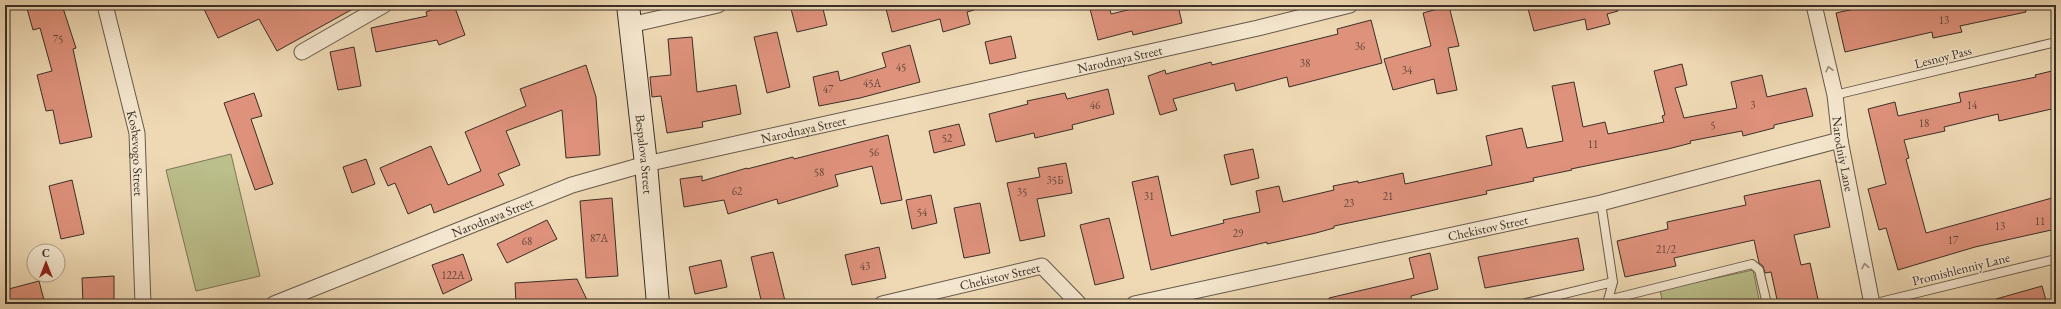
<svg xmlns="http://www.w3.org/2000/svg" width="2061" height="309" font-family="'EB Garamond',serif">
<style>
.green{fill:#bbbf8b;stroke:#7a7759}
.building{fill:#de917b;stroke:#3a2f27}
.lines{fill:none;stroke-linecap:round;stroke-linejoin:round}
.lane-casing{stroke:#675a4a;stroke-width:10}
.street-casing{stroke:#675a4a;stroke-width:17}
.secondary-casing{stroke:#3a2f27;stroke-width:24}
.lane{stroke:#f4e6ce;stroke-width:8}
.street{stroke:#f4e6ce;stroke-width:15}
.secondary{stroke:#f4e6ce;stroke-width:22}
.oneway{stroke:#978a7a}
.labels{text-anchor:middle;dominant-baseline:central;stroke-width:3;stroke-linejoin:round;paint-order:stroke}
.number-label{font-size:11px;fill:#63483c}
.street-label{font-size:13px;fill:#3a2f27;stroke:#f4e6ce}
</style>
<rect width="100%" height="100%" fill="#eed9b4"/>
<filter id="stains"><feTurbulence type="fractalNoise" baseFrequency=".005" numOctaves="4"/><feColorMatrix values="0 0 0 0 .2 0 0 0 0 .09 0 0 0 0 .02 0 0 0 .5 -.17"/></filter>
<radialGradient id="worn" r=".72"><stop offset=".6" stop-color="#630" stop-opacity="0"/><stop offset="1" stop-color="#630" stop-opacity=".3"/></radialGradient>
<path class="green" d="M231 154 260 276 196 291 166 170Z
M1753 270 1760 304H1663L1660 290Z"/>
<path class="building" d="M26 5H62L76 48 73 49 92 137 60 144 53 110 46 111 37 75 52 71 40 28 33 30Z
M202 5H360L277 51 259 19 218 38Z
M444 5H454L465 35 439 45 437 40 376 52 371 28 427 16 426 12Z
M790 5H822L827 25 797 32Z
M885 5H973L974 10 967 12 970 24 943 32 940 19 892 32Z
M1089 5H1109L1111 14 1148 5H1178L1182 23 1133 35 1132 31 1098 40Z
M1527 5H1617L1618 11 1607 14 1610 24 1587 30 1585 19 1534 31Z
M1872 5H2025L2026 12 1960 26 1962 32 1933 38 1932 32 1845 52 1836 13Z
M1449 6 1459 46 1448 48 1457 90 1437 94 1434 79 1393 90 1384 59 1431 46 1423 13Z
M1371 20 1382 63 1289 87 1287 77 1236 91 1234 83 1173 99 1177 110 1160 115 1148 76 1165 70 1166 74 1211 62 1212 65 1338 34 1337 29Z
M777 32 790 87 767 93 754 37Z
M1011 36 1016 58 990 64 985 42Z
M692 37 697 92 736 85 741 114 702 122 703 127 667 133 661 96 652 97 650 77 671 75 668 39Z
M910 45 920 82 860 98 819 106 813 77 838 71 840 81 886 67 882 53Z
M354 47 361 86 338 90 330 52Z
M1682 64 1687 85 1675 88 1684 118 1737 108 1731 82 1762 75 1767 97 1806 88 1813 116 1774 125V128L1743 136 1742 131 1690 141 1691 143 1668 149 1571 169 1572 170 1533 178 1534 181 1486 191 1487 194 1334 226V228L1316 233 1267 244V242L1151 270 1132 182 1158 176 1171 236 1224 223 1223 220 1260 212 1256 191 1279 186 1283 202 1334 190 1333 186 1358 181V183L1403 173 1405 184 1492 165 1486 136 1522 128 1527 148 1563 141 1552 86 1574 82 1583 127 1605 122 1608 134 1664 122 1662 116 1665 115 1654 71Z
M586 65 596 97 600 155 566 158 562 110 506 131 520 165 498 174 504 185 434 213 431 204 408 214 395 183 388 186 380 168 431 146 448 185 481 171 465 132 526 106 520 89Z
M2056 70V108L1999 121 1998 114 1944 127 1945 131 1904 140 1909 158 1906 159 1926 233 2052 198 2056 213V229L1975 247 1898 270 1886 228 1879 230 1868 189 1886 184 1868 109 1895 102 1898 116 1961 102 1959 93 2036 77 2035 75Z
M1108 89 1114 114 1072 125 1073 129 1035 138 1034 133 996 142 989 114 1028 104 1027 101 1065 93 1067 99Z
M254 93 262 116 251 119 273 184 255 190 224 103Z
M959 124 965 145 934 153 929 131Z
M888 135 902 200 881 204 872 166 835 175 838 186 778 204 777 199 728 214 724 200 684 207 680 179 702 176V181L747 168V169L793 157 794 159Z
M1253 149 1259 178 1231 185 1224 155Z
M366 159 375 184 352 193 343 167Z
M1066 163 1072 193 1037 199 1045 236 1020 241 1007 183 1040 177 1038 168Z
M72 180 84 234 61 239 49 186Z
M1820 180 1830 227 1794 235 1801 265 1810 263 1819 304H1778L1771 272 1765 273 1763 266 1759 263 1754 240 1674 258 1676 266 1625 277 1617 241 1668 229 1667 222 1746 205 1744 196Z
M931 195 937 223 912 229 906 200Z
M612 198 618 276 586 278 580 201Z
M980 203 990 253 964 258 954 208Z
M1109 218 1124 278 1095 285 1080 225Z
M547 220 557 239 507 263 497 244Z
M1578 238 1584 270 1485 288 1478 257Z
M879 247 886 278 852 285 845 255Z
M773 252 785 301 762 304 751 257Z
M1430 253 1438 289 1411 296 1412 304H1330L1329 298 1414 278 1409 258Z
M463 254 472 280 443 294 432 265Z
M721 260 727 287 695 294 689 267Z
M114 276V304H83L82 278Z
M577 279 589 304H516L515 283Z
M39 281 45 304H9L5 290Z
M2042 286 2047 304H1997L1996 299Z"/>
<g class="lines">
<defs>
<path id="lane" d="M1835 95 2056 42
M1608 300 1752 264 1759 270 1767 304
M1522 304 1613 282 1601 203
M1608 304V300L1613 282
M1872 304 2056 259"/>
<g id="street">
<path id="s1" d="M105 5 137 133 143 304"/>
<path id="s2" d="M1814 5 1835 95 1840 140 1872 304"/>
<path d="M630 25 718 5"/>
<path d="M302 52 384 5"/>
<path id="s3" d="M274 304 572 185 646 164 1258 28 1350 5"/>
<path id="s4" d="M882 304 1042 266 1079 304"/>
<path id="s5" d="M1134 304 1601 203 1840 140"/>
</g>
<g id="secondary">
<path id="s6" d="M628 5 646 164 658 304"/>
</g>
</defs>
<use href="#lane" class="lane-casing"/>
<use href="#street" class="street-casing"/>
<use href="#secondary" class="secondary-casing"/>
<use href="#lane" class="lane"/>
<use href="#street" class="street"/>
<use href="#secondary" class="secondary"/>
</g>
<defs><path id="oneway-chevron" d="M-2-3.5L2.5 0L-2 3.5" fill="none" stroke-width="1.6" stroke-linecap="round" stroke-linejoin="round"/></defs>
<g class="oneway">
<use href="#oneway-chevron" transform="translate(1829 69) rotate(-103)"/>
<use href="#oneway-chevron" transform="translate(1865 266) rotate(-101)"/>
</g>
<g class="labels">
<g class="number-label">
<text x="1944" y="20">13</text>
<text x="58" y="39">75</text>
<text x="1360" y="46">36</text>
<text x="1305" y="63">38</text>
<text x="901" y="67">45</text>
<text x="1407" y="70">34</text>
<text x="872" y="83">45А</text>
<text x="828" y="89">47</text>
<text x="1095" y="105">46</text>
<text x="1753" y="105">3</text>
<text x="1972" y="105">14</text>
<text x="1924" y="123">18</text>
<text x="1713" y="125">5</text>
<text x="947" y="138">52</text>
<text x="1593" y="144">11</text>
<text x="874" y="152">56</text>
<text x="819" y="172">58</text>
<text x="1055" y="180">35Б</text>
<text x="737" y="191">62</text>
<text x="1022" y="192">35</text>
<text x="1149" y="196">31</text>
<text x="1388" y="196">21</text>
<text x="1349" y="203">23</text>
<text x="922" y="212">54</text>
<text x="2040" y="221">11</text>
<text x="2000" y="226">13</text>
<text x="1238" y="233">29</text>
<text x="599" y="238">87А</text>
<text x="1953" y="240">17</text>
<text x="527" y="241">68</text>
<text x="1666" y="249">21/2</text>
<text x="865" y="266">43</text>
<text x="453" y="275">122А</text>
</g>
<g class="street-label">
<text transform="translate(1943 57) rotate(-14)">Lesnoy Pass</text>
<text stroke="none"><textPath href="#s3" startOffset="883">Narodnaya Street</textPath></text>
<text stroke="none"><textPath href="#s3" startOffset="559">Narodnaya Street</textPath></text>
<text stroke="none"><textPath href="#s1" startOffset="152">Koshevogo Street</textPath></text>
<text stroke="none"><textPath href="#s6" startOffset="150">Bespalova Street</textPath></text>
<text stroke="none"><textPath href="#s2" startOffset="152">Narodniy Lane</textPath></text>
<text stroke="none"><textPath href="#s3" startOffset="235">Narodnaya Street</textPath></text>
<text stroke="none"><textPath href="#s5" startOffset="362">Chekistov Street</textPath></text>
<text transform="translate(1961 269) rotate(-14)">Promishlenniy Lane</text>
<text stroke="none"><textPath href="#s4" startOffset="121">Chekistov Street</textPath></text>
</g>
</g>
<rect width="2061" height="309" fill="none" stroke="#eed9b4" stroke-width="20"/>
<rect x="6" y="6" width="2049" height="297" fill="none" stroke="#3a2f27" stroke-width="2"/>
<rect x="10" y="10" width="2041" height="289" fill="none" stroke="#3a2f27"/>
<g transform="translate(46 263)"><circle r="19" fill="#f4e6ce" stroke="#aa9d8b"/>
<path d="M0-3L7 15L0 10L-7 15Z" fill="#8f2418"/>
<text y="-6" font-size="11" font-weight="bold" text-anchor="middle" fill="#3a2f27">С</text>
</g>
<rect width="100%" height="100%" filter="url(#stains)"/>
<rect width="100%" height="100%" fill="url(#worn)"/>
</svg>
